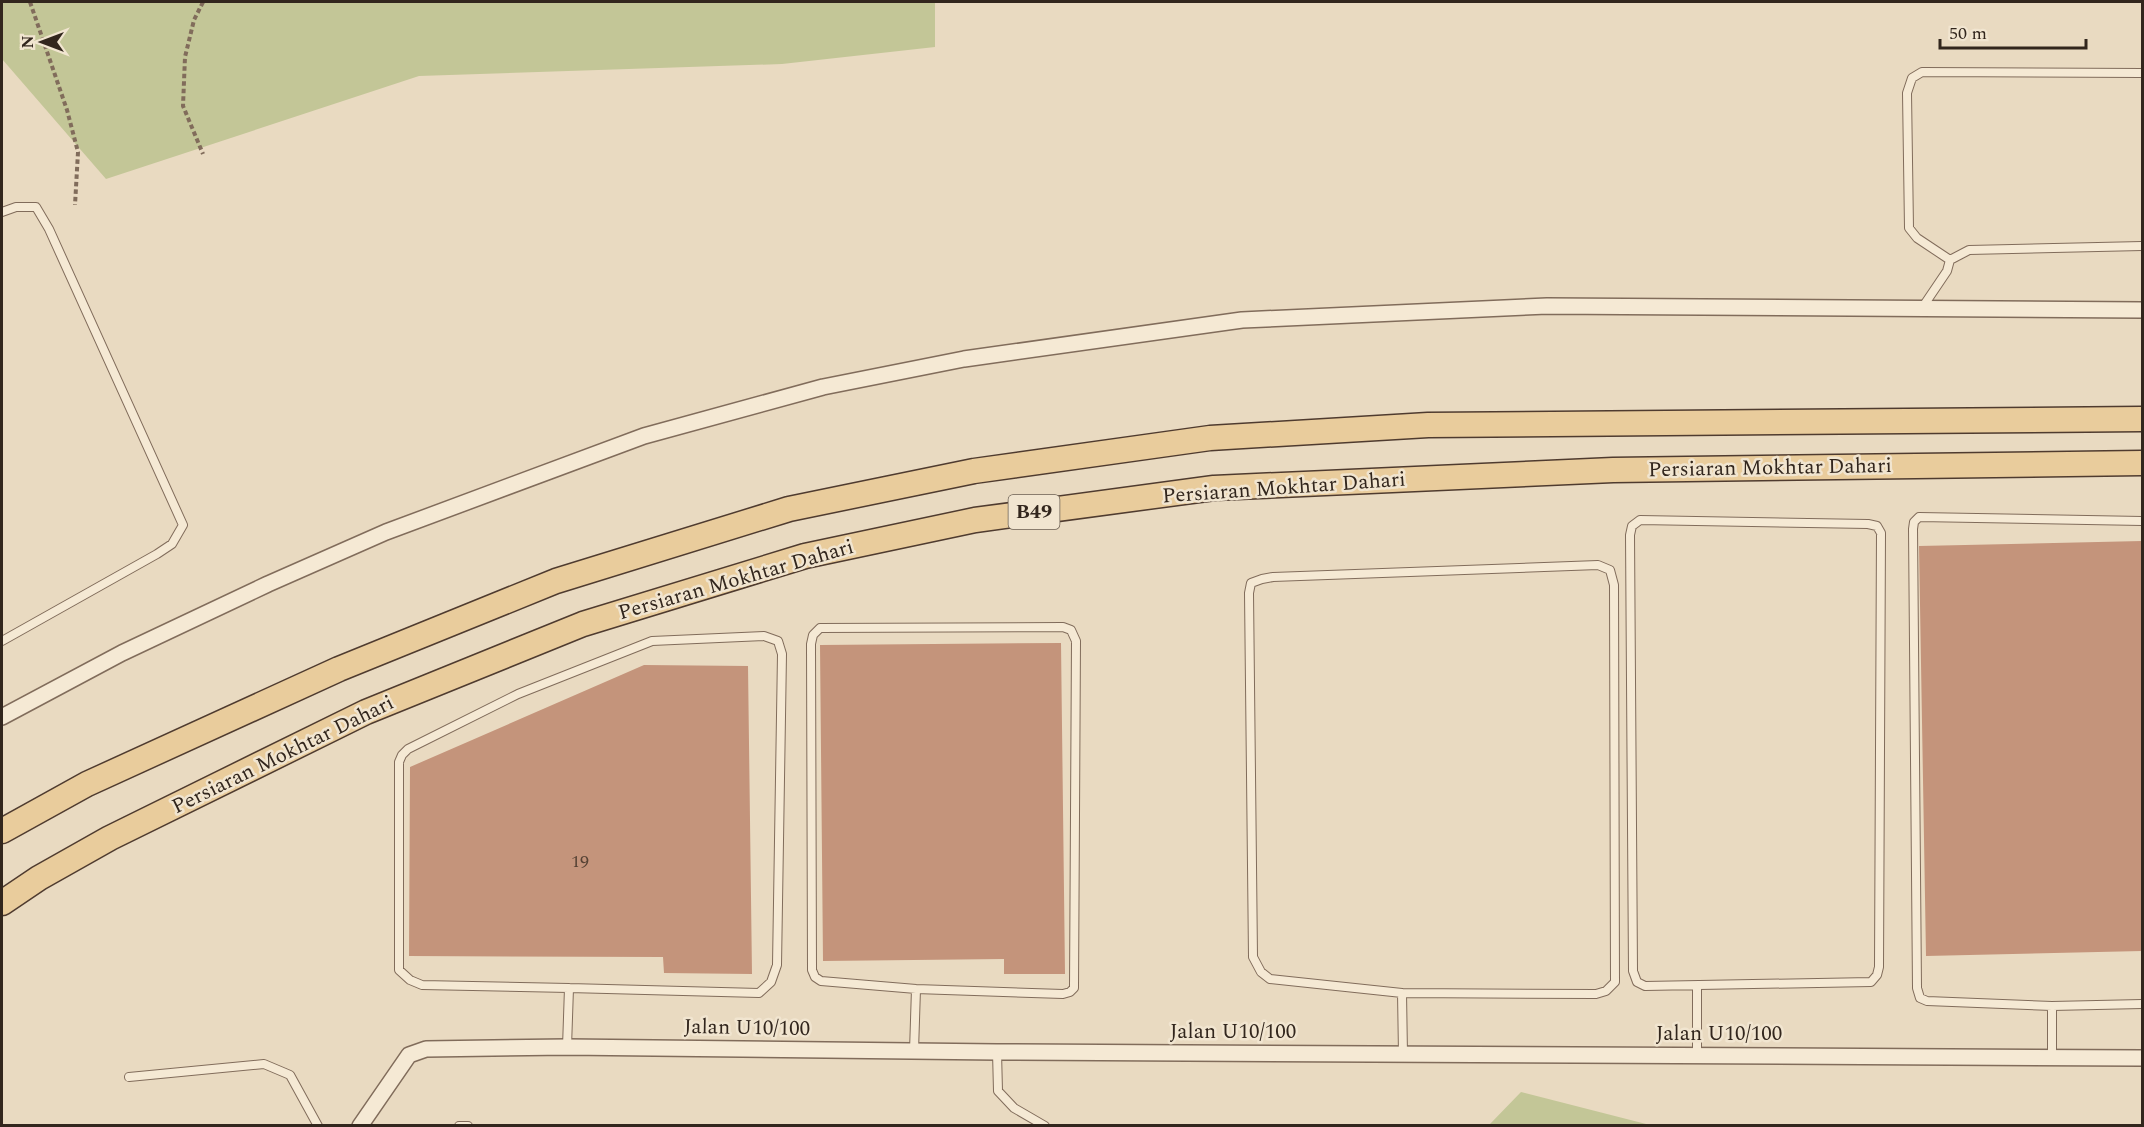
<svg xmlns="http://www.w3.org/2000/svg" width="2144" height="1127" font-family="Spectral,serif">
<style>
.green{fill:#c3c697}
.building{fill:#c4947b}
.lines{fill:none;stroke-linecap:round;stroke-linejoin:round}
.service-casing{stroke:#816c5b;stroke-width:10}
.minor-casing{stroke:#816c5b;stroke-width:18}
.primary-casing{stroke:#4f3b2f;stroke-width:27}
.path{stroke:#816c5b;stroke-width:4;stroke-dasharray:4.5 3;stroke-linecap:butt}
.service{stroke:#f5e9d4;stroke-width:8}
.minor{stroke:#f5e9d4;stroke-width:15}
.primary{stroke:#e9cc9c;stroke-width:24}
.labels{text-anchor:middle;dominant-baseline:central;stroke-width:5;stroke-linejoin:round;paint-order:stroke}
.number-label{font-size:18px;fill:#564234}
.shield{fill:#f1e5d0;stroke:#6b5f53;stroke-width:1.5}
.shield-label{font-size:20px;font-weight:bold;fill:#32261d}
.street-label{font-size:21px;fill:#32261d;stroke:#f1e5d0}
</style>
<rect width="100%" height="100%" fill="#e9dac1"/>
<path class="green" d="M2 2H935V47L782 64 419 76 106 179 2 59Z
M1521 1092 1650 1125H1489Z"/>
<path class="building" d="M2142 541V951L1926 956 1919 546Z
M1061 643 1065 974H1004V959L823 961 820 645Z
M644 665 748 666 752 974 664 973 663 957 409 956 410 767Z"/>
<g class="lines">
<defs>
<path id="service" d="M2 212 16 207H36L49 229 183 525 172 544 157 554 2 641
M1950 260 1969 250 2142 246
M1922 308 1947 271 1950 260 1917 238 1909 228 1907 93 1912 78 1922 72 2142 73
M1640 520 1868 524 1877 526 1881 533 1879 967 1877 975 1871 982 1645 986 1637 982 1633 971 1630 535 1632 526Z
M2142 521 1919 517 1914 522 1913 529 1917 988 1920 998 1927 1001 2052 1006 2142 1004
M1063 627 1071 630 1076 641 1074 988 1070 992 1063 994 916 989 821 981 815 977 812 970 811 644 813 635 820 628Z
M1402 993 1596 994 1606 991 1615 982 1614 585 1610 570 1598 565 1273 577 1262 579 1251 583 1249 593 1253 957 1261 972 1270 979 1402 993 1403 1054
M2052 1006V1057
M567 1047 569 988 422 985 410 980 399 970V762L402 755 408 749 518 694 652 641 764 636 778 641 782 654 777 965 771 982 759 993 569 988
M914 1051 916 989
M997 1052 998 1091 1014 1108 1045 1126
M1697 1055V986
M129 1077 264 1064 290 1075 318 1126
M459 1126H468"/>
<path id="minor" d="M2 717 122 653 268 584 386 532 644 436 823 387 964 359 1242 320 1547 306 2142 310
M360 1126 409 1055 426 1049 567 1047 997 1052 2142 1058"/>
<path id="primary" d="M2 831 87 784 339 669 556 581 789 509 974 471 1210 438 1428 425 2142 419
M2 903 39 878 110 838 366 712 583 624 805 556 975 520 1214 488 1613 470 2142 463"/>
</defs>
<use href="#service" class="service-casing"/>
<use href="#minor" class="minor-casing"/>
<use href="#primary" class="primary-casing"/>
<path class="path" d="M30 2 67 110 78 152 75 205
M203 2 194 20 185 57 183 106 203 154"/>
<use href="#service" class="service"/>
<use href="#minor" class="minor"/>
<use href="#primary" class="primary"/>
</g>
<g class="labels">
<g class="number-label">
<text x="580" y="861">19</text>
</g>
<rect class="shield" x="1008.5" y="495" width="51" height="34" rx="4.5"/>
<g class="shield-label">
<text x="1034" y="512">B49</text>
</g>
<g class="street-label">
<text transform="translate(1770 468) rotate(-1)">Persiaran Mokhtar Dahari</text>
<text transform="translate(1284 488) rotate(-4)">Persiaran Mokhtar Dahari</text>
<text transform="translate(736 580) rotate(-16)">Persiaran Mokhtar Dahari</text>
<text transform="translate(283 755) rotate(-26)">Persiaran Mokhtar Dahari</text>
<text transform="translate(747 1028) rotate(1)">Jalan U10/100</text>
<text x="1233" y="1032">Jalan U10/100</text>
<text x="1719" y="1034">Jalan U10/100</text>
</g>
</g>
<rect width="2144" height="1127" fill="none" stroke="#32261d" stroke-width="6"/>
<g transform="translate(42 42) rotate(270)" stroke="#f1e5d0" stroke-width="4.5" paint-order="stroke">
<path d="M0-4.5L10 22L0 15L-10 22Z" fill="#32261d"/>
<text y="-9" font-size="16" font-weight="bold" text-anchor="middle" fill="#32261d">N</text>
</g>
<path d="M1940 39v9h146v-9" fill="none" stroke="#32261d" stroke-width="3"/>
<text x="1949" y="39" font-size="18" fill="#32261d" stroke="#f1e5d0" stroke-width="4.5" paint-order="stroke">50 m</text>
</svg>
